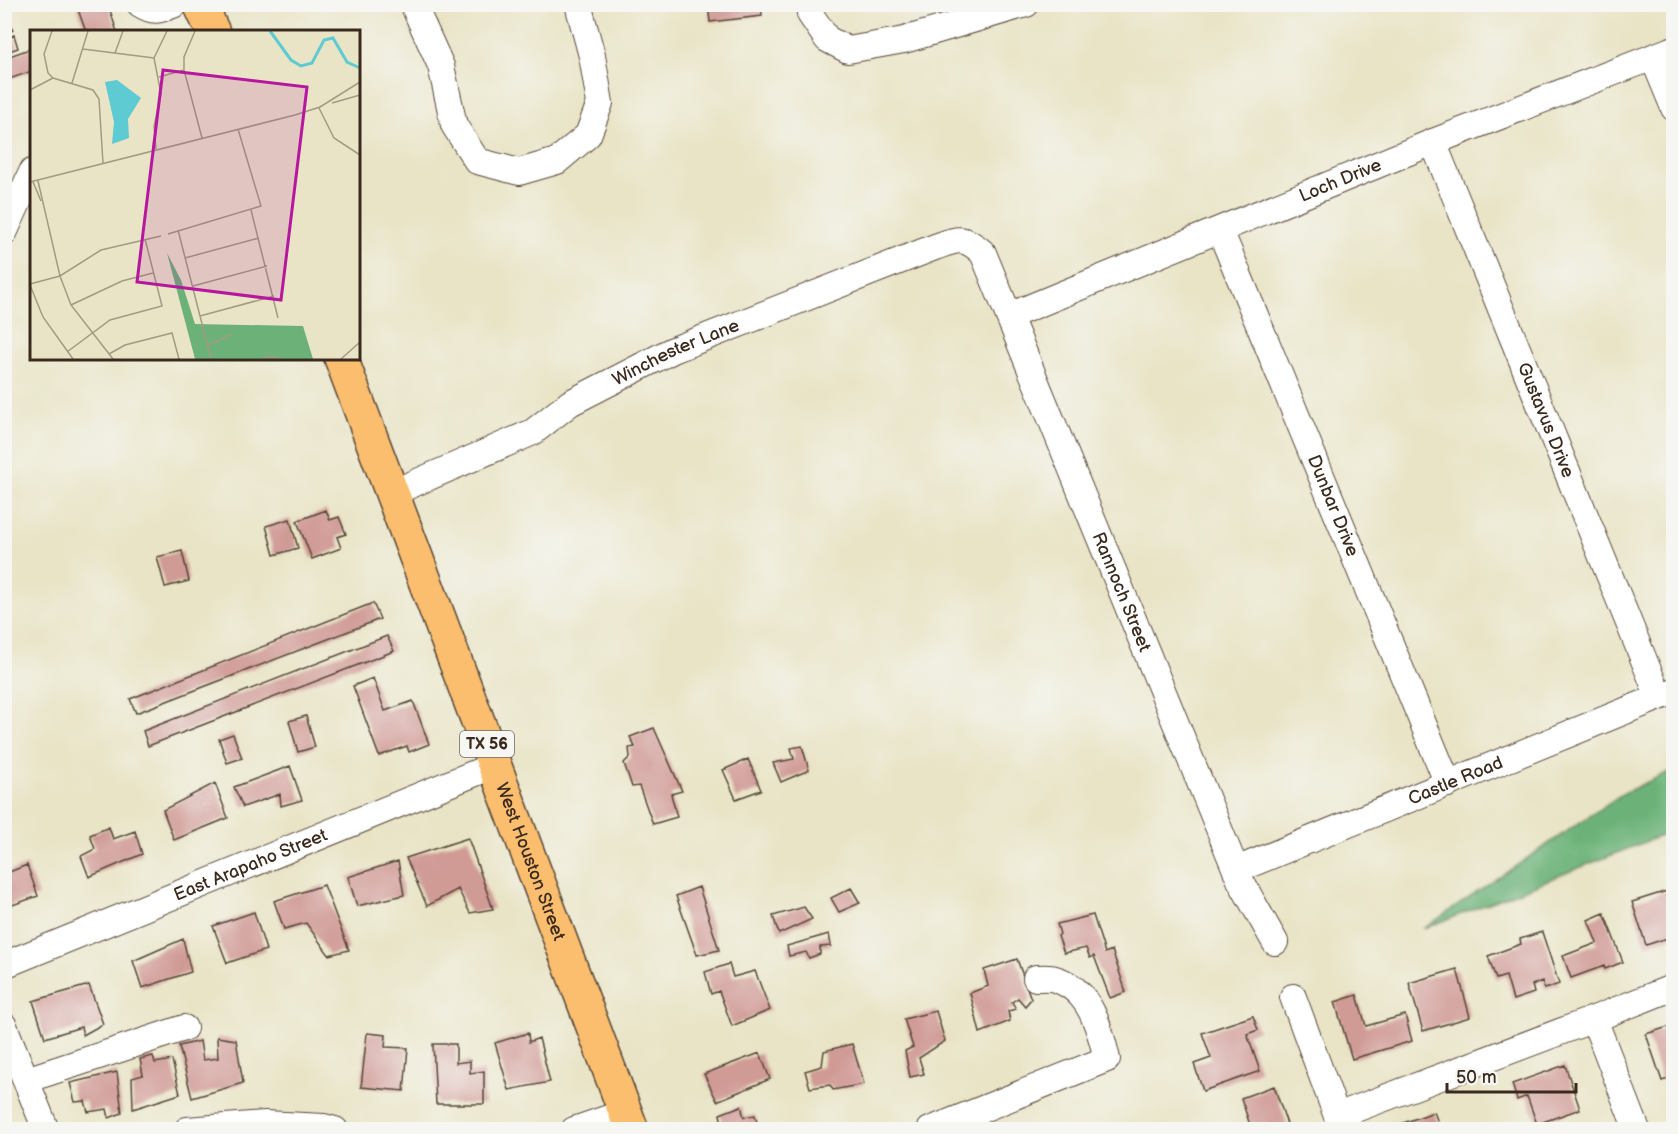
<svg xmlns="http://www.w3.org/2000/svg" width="1678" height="1134" font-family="'Balsamiq Sans',sans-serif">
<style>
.forest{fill:#6cb278;stroke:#546e4b;stroke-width:1.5}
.building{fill:#d09a95}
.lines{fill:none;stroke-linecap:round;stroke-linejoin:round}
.minor-casing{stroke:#554637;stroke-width:28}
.major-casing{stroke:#554637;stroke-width:36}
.minor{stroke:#fff;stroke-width:26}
.major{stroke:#fbbe6e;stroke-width:33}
.labels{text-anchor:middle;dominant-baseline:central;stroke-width:5;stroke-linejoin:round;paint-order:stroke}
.shield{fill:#f6f6f2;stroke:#73675e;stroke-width:1.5}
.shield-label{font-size:16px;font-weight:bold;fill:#3b2a1e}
.street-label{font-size:18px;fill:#3b2a1e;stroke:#f6f6f2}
.inset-river{fill:none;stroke:#5dcbd1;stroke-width:3}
.inset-road{fill:none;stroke:#a39a83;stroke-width:1.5}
.view{fill:#b5179e;fill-opacity:0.15;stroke:#b5179e;stroke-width:3}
.inset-edge{fill:none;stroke:#3b2a1e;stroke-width:3}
</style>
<rect width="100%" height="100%" fill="#f6f6f2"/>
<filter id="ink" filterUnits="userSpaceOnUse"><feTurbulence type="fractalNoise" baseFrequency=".0167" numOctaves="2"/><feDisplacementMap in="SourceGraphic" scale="12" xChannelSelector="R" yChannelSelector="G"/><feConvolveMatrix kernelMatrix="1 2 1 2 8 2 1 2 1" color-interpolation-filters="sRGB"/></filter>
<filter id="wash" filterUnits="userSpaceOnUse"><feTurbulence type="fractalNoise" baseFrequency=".008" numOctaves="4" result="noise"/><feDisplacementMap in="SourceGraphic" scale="24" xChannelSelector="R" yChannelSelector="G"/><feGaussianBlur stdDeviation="1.35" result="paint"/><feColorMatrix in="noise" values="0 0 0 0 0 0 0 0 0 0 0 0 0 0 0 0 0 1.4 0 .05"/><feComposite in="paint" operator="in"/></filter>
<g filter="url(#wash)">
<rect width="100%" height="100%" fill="#e9e4c6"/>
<path class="forest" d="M1673 770V831L1423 929 1622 794Z"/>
<g id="blocks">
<path class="building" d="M76 4H108L117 32H86Z
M708 4H761L762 16 710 22Z
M4 7 13 30 4 34Z
M14 35 18 48 4 53V39Z
M32 48V71L4 81V58Z
M326 510 330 520 339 517 346 534 337 537 341 548 312 559 297 521Z
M290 519 298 548 274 555 266 526Z
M182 551 189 581 165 587 157 557Z
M373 603 380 619 136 713 130 699Z
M387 636 394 651 148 746 143 731Z
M373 678 385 711 413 701 429 744 409 752 407 746 379 756 353 686Z
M306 716 315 747 298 752 289 721Z
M654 728 682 791 671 794 677 817 653 824 639 786 632 787 624 763 630 757 629 748 635 747 630 737Z
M233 734 242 758 227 763 219 739Z
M802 746 809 770 781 782 773 763 794 759 791 748Z
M748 759 761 790 736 799 723 770Z
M290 766 302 800 281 806 280 794 243 807 234 787Z
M215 783 228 818 174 840 163 810Z
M109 827 113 839 135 831 142 854 89 877 81 856 95 849 90 835Z
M468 838 493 909 470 913 458 889 427 906 406 858Z
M398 861 404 895 357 906 348 877Z
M27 865 38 896 4 908V874Z
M324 885 349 950 329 955 306 923 284 929 274 901Z
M699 887 719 950 697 955 676 896Z
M851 888 860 903 839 912 831 898Z
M1667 891 1674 910V936L1646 945 1632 902Z
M804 907 812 919 779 934 773 916Z
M254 912 266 950 227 963 213 926Z
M1604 913 1623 962 1605 969 1604 966 1571 978 1563 956 1597 943 1588 920Z
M1093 915 1105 953 1112 950 1126 992 1110 998 1094 956 1090 958 1086 948 1064 953 1058 936 1060 934 1057 924Z
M1542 932 1559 984 1545 989 1542 981 1532 985 1534 993 1513 1000 1506 976 1496 979 1488 956 1521 944 1520 939Z
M829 934 831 946 820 947V954L809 958 806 952 789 956 787 946Z
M183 939 191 972 142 988 133 961Z
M1017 959 1031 999 1025 1006 1018 998 1012 1002 1016 1009 1008 1011 1010 1021 980 1033 970 993 988 986 984 970Z
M729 964 733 977 755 971 770 1010 732 1026 719 991 711 994 705 972Z
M1457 969 1470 1017 1423 1031 1409 983Z
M89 985 103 1024 83 1035 81 1027 45 1038 33 1001Z
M1357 995 1366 1026 1405 1015 1412 1041 1352 1059 1335 1002Z
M936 1011 945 1041 919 1058 924 1074 910 1077 905 1051 913 1047 904 1019Z
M1253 1016 1258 1030 1247 1034 1260 1071 1203 1091 1194 1064 1211 1058 1202 1033Z
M1674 1025V1077L1662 1081 1646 1034Z
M367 1033 386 1035 385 1047 408 1048 404 1091 361 1087Z
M528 1033 529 1042 539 1038 550 1082 509 1090 495 1043Z
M217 1037 236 1040 243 1083 192 1098 179 1046 200 1041 203 1060 218 1058Z
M433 1044H456V1063L470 1061V1073L484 1071V1104H436Z
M852 1044 864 1084 833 1090 830 1085 810 1088 805 1071 822 1066 824 1051Z
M760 1053 770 1079 717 1101 704 1074Z
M153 1056 155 1063 172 1060 180 1094 133 1109 132 1078 143 1075 140 1059Z
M1565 1065 1580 1109 1537 1124 1527 1096 1517 1100 1512 1084Z
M117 1072 122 1113 109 1118 107 1109 88 1112 85 1101 75 1102 70 1083Z
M1274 1086 1289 1130H1239L1250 1125 1241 1098Z
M741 1106 744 1117 755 1115 759 1130H723L720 1114Z
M1434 1112 1441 1130H1405L1403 1123Z"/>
</g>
</g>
<g filter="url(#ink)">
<use href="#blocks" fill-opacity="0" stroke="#554637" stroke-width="1.5"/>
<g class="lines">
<defs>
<g id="minor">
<path d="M140 4C154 13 160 10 175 4"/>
<path d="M413 4 441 66 454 125 477 161 519 172 557 161 588 135 600 103 592 56 578 4"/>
<path d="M810 4V14L827 39 848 50 904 40 1026 4"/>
<path d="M1653 57 1674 108"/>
<path id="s1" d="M1433 142 1659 697"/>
<path id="s2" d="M1220 230 1448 784"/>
<path d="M4 233 32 172"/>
<path id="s3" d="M1009 316 1433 142 1674 49"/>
<path id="s4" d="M392 493 533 432 570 403 673 350 935 247C958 239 963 235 983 253L1240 880 1275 942"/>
<path id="s5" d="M1236 870 1674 691"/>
<path id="s6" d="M4 965 495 765"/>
<path d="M1293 997 1342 1130"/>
<path d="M1594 1019 1637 1130"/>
<path d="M4 1026 46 1130"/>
<path d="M26 1080 184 1028"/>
<path d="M1337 1116 1594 1019 1674 987"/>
<path d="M187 1130 265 1124 324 1127 335 1130"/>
<path d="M574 1130 626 1112"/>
<path d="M930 1130 1107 1059C1100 1029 1090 989 1055 979 1049 977 1041 978 1036 978"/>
</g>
<g id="major">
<path d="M200 4 213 32"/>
<path id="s7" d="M341 358 632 1130"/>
</g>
</defs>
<use href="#minor" class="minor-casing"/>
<use href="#major" class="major-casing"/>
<use href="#minor" class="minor"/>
<use href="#major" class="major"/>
</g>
</g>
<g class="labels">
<rect class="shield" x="460" y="731" width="54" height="26" rx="4.5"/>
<g class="shield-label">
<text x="487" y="744">TX 56</text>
</g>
<g class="street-label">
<text stroke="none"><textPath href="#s3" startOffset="358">Loch Drive</textPath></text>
<text stroke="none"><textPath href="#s4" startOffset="318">Winchester Lane</textPath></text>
<text stroke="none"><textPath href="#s1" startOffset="300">Gustavus Drive</textPath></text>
<text stroke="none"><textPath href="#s2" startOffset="298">Dunbar Drive</textPath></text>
<text stroke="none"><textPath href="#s4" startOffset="1017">Rannoch Street</textPath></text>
<text stroke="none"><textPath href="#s5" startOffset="237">Castle Road</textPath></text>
<text stroke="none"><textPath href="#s7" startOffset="538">West Houston Street</textPath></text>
<text stroke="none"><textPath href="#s6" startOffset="266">East Arapaho Street</textPath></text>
</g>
</g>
<g transform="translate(30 30)">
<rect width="330" height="330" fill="#e9e4c6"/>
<path d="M137 223 151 250 165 294 273 296 283 329H165Z" fill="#6cb278"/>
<path d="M87 50 111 68 98 89 99 108 82 114 84 92 75 52Z" fill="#5dcbd1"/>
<path class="inset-river" d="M240 1 261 30 271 36 282 33 294 10 303 8 317 32 330 38"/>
<path class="inset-road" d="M22 1 14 24 18 43 23 48 63 60 69 69 73 133M165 1 154 27V40L172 108M53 19 124 28M85 23 93 1M129 47 154 40M42 53 58 1M0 60 23 48M302 73 330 65M289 78 304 108 330 125M126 119 124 96 131 64 124 28 137 1M8 151 30 246 41 275 83 329M0 152 265 85 290 77 330 52M3 152 11 171M221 180 248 288M148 200 181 329M138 204 231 176 208 99M155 228 229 208M0 254 30 246 71 220 131 206M0 255 13 287 43 329M163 256 237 236M41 275 92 251 123 243M170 286 244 266M178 315 202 304M37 322 80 290 132 276 115 209M79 324 95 315 142 303 149 329M231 329 243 326 250 329M311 329 330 312"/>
<path class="view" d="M133 40 277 57 251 270 107 252Z"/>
<rect width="330" height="330" class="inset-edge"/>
</g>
<rect width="1678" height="1134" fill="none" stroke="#f6f6f2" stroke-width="24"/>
<path d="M1447 1083v9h129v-9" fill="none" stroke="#3b2a1e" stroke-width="3"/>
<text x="1456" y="1083" font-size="18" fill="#3b2a1e" stroke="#f6f6f2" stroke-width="4.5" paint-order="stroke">50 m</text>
</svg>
